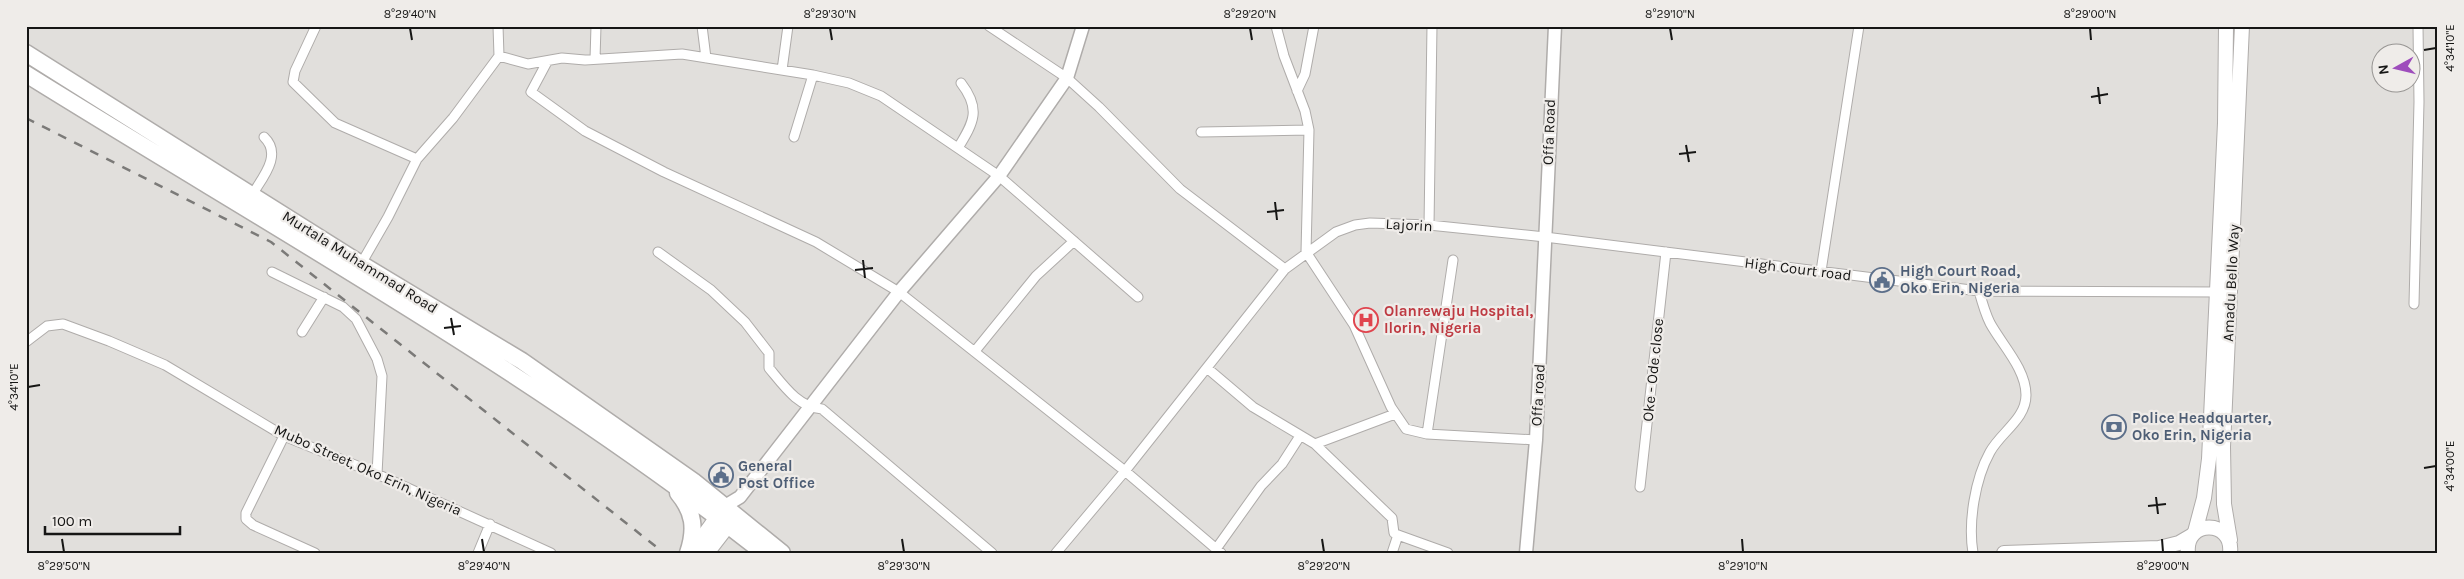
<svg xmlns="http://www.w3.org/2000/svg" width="2464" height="579" font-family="Karla,sans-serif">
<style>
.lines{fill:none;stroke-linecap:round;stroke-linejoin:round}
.street-casing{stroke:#afacaa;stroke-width:11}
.secondary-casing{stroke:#afacaa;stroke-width:15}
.primary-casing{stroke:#afacaa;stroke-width:16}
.highway-casing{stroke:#afacaa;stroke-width:19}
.street{stroke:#fff;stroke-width:9}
.secondary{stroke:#fff;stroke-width:12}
.primary{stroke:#fff;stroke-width:14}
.highway{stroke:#fff;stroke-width:16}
.rail{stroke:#7b7a78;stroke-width:2.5;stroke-dasharray:9 9;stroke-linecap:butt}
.ticks{fill:none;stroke:#161615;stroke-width:2}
.labels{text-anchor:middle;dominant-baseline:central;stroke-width:4.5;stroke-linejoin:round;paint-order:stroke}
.street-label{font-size:15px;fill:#161615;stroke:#efece9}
.service-label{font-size:15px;font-weight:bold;fill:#4e5e75;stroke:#efece9;text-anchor:start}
.health-label{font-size:15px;font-weight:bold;fill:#be3a42;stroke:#efece9;text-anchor:start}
.neatline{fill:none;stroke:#161615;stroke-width:2}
.ticks-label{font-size:12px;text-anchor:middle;fill:#161615}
</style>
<rect width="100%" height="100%" fill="#e1dfdc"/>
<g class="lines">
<defs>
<path id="street" d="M316 26 295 71 293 82 335 123 417 159
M702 26 706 58
M989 26 1067 78 1099 107 1180 189 1285 269 1125 471 1056 553
M1276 26 1284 56 1305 111 1309 130 1306 252 1354 325 1391 407 1406 429 1427 434 1536 440
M499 56 528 64 562 58 585 60 682 54 813 75 849 83 881 96 999 176 1138 297
M595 59 596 26
M547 62 531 92 585 131 664 172 816 242 899 292 1125 471 1221 553
M782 70 788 26
M1297 91 1305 74 1314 26
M1201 132 1309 130
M794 137 813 75
M958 148C974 122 981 109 961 83
M252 195C262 178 283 155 264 137
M1429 225 1432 26
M658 252 711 290 745 322 769 353V368C784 386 798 407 822 409L992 553
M361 264 388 217 417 159 453 118 499 56 498 26
M1285 269 1336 232 1355 225 1370 223 1429 225 1545 237 1979 291 2221 292
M1821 271 1859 26
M272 272 343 307 356 319 377 359 382 376 377 474
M2414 304 2419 102 2418 26
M302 332 324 297
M26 342 47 326 63 324 109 341 165 365 284 436 377 474 551 553
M975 351 1036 276 1074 241
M1207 368 1253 407 1315 444 1392 518 1394 533 1398 535 1392 553
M1427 434 1453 260
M284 436 246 513V519L253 525 315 553
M1315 444 1395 414
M1640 487 1666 252
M1398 535 1448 553
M1216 549 1261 486 1282 464 1300 436
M478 553 490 524
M1973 553C1968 522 1975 479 1990 452 2001 432 2026 419 2026 395 2026 369 2002 345 1990 323 1985 313 1982 302 1979 291"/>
<path id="secondary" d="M725 506 740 497 899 292 999 176 1067 78 1083 26
M1526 553 1536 440 1555 26"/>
<path id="primary" d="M2195 532 2204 498 2209 459 2225 123 2226 26
M2230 540 2224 504 2223 447 2242 26
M691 553 722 510
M707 553 734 518
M2004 553 2159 548 2179 543 2191 536
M2188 553C2184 519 2234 519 2230 553"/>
<path id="highway" d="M26 53 361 264 522 361 693 481 782 553
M26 74C275 229 533 372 764 553
M678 493C694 512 696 529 688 553"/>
</defs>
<use href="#street" class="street-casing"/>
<use href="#secondary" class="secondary-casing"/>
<use href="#primary" class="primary-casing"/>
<use href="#highway" class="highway-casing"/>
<use href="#street" class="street"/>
<use href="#secondary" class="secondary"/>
<use href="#primary" class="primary"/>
<use href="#highway" class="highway"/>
<path class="rail" d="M26 118 271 242 664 553"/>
</g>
<path class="ticks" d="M410 28 412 40M830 28 832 40M1250 28 1252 40M1670 28 1672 40M2090 28 2091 40M2424 50 2436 48M2098 87 2100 104M2091 97 2108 94M1686 145 1689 162M1679 154 1696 152M1275 202 1277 220M1267 212 1284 210M863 260 865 278M855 270 873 268M451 318 454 335M444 328 461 326M28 387 40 385M2424 468 2436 466M2156 497 2158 514M2148 506 2166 504M62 539 64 552M482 539 484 552M902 539 904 552M1322 539 1324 552M1742 539 1743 552M2162 539 2163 552"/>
<defs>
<symbol id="civic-ring" viewBox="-11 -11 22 22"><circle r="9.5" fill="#efece9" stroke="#5c6f8a" stroke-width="1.5"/><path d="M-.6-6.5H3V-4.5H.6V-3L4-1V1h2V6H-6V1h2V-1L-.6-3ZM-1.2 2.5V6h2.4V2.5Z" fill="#5c6f8a"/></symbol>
<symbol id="hospital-ring" viewBox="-11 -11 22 22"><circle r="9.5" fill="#efece9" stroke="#e0444e" stroke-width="1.5"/><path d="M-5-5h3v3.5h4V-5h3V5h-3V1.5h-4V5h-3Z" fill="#e0444e"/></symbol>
<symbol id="bank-ring" viewBox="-11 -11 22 22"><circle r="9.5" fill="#efece9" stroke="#5c6f8a" stroke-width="1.5"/><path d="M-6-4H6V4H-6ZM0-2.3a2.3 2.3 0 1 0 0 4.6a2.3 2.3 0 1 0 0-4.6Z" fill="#5c6f8a"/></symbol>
</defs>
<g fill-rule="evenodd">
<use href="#civic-ring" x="1868" y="266" width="28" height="28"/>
<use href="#hospital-ring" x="1352" y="306" width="28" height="28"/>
<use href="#bank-ring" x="2100" y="413" width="28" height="28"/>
<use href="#civic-ring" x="707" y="461" width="28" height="28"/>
</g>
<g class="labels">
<g class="street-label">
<text transform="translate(1549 132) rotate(-88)">Offa Road</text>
<text transform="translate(1409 225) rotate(3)">Lajorin</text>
<text transform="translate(360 262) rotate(32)">Murtala Muhammad Road</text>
<text transform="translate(1798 269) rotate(7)">High Court road</text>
<text transform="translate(2231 283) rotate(-87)">Amadu Bello Way</text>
<text transform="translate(1653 370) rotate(-84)">Oke - Ode close</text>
<text transform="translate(1538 395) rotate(-87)">Offa road</text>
<text transform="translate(368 470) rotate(24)">Mubo Street, Oko Erin, Nigeria</text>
</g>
<g class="service-label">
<text x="1900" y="271">High Court Road,<tspan x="1900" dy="17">Oko Erin, Nigeria</tspan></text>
<text x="2132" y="418">Police Headquarter,<tspan x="2132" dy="17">Oko Erin, Nigeria</tspan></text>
<text x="738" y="466">General<tspan x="738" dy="17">Post Office</tspan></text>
</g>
<g class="health-label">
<text x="1384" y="311">Olanrewaju Hospital,<tspan x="1384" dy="17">Ilorin, Nigeria</tspan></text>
</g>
</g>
<rect width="2464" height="579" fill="none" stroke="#efece9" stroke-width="55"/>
<g transform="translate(2396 68) rotate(262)"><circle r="24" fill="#efece9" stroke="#989694"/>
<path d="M0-4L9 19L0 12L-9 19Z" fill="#9e4dbc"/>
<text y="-8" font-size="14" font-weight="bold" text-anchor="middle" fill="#161615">N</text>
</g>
<path d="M45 526v8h135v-8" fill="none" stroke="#161615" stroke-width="2.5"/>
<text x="52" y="526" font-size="15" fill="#161615" stroke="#efece9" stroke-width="4" paint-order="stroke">100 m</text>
<rect x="28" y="28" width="2408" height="524" class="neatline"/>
<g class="ticks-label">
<text x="410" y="18">8°29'40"N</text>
<text x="830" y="18">8°29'30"N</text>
<text x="1250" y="18">8°29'20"N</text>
<text x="1670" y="18">8°29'10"N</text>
<text x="2090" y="18">8°29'00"N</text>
<text transform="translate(2450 48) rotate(-90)" y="4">4°34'10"E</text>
<text transform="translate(14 387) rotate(-90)" y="4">4°34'10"E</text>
<text transform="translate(2450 466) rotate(-90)" y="4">4°34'00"E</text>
<text x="64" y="570">8°29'50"N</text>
<text x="484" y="570">8°29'40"N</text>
<text x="904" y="570">8°29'30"N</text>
<text x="1324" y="570">8°29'20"N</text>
<text x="1743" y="570">8°29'10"N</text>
<text x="2163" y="570">8°29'00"N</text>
</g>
</svg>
